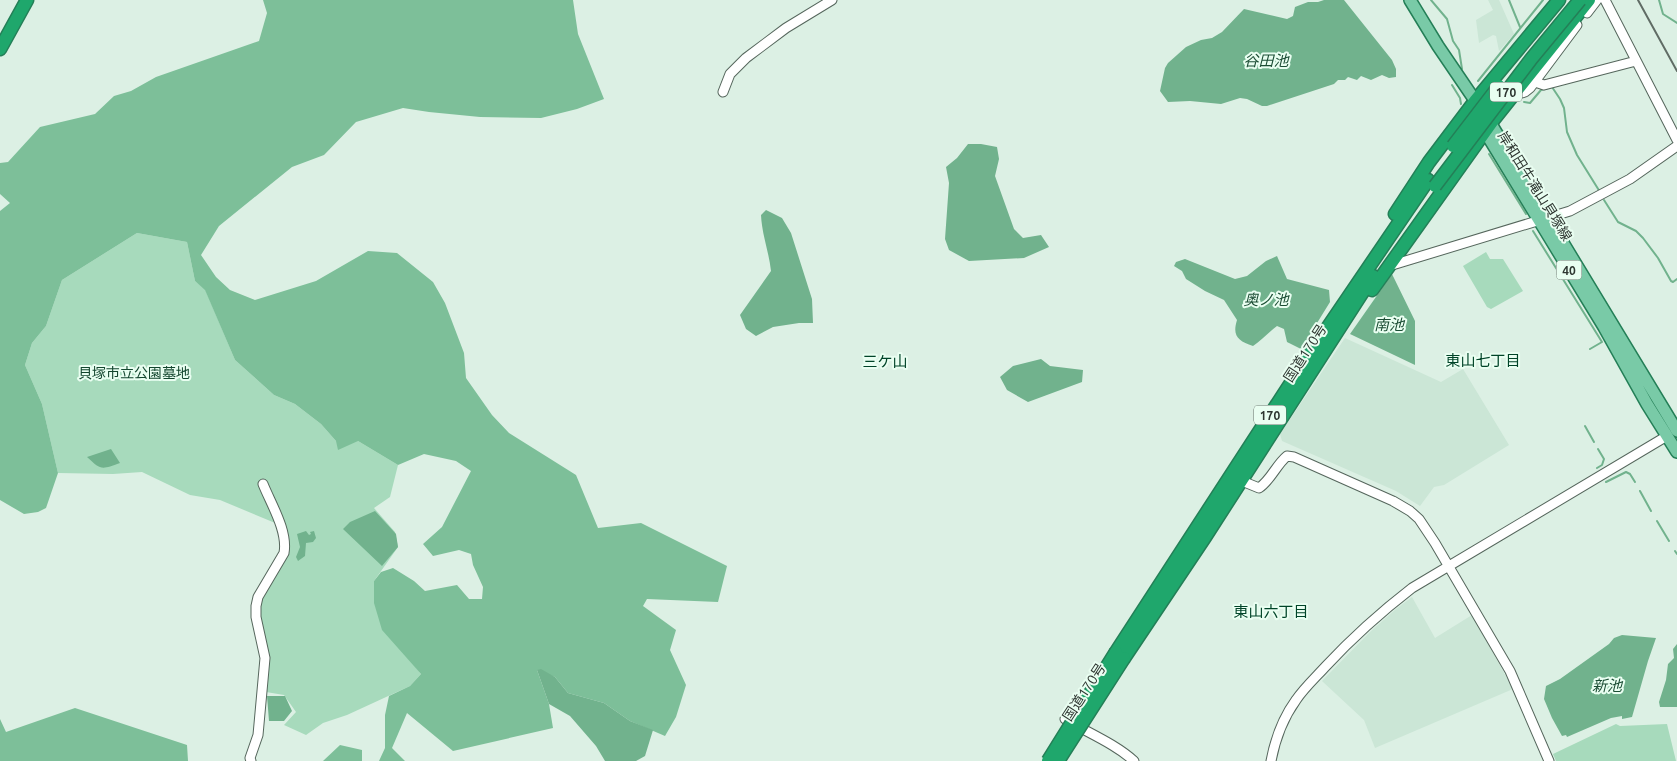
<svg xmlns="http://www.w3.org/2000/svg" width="1677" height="761" font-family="Ubuntu,'Noto Sans JP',sans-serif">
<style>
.built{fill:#cbe6d6}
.green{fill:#a7dabc}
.forest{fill:#7dbf99}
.water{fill:#71b28d}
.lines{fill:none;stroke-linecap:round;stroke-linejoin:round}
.stream{stroke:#71b28d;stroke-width:2}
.minor-casing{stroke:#55665c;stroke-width:11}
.major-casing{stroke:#247f57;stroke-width:14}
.highway-casing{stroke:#247f57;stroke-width:15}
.minor{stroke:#fff;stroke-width:9}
.major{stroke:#79caa7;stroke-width:11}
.highway{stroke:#1fa76c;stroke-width:12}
.rail{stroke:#606c65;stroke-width:2}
.highway-bridge-casing{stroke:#247f57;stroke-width:15;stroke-linecap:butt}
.highway-bridge{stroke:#1fa76c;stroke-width:12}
.labels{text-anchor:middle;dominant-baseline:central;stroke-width:4;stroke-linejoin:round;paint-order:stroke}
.shield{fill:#e9fef1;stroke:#66726b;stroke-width:1}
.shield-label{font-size:12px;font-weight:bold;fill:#2e3631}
.street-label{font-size:14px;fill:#2e3631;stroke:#e9fef1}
.park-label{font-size:14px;fill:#13462e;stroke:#e9fef1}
.water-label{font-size:15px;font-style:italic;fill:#1b4d34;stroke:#e9fef1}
.neighbourhood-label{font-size:15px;fill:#004428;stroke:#e9fef1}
</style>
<rect width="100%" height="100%" fill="#dcf0e4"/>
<path class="built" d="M1488 0H1499L1514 34 1499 51 1496 36 1493 35 1479 43 1476 20 1493 10Z
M1345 338 1441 382 1463 369 1509 445 1444 485 1434 487 1420 506 1396 491 1282 441 1280 434Z
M1412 597 1435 638 1472 615 1513 689 1375 748 1364 720 1322 681 1370 632 1396 609Z"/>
<path class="green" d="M137 233 187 242 195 281 205 289 235 360 274 395 295 404 321 424 336 441H358L398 465 390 497 374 508 395 532 398 547 374 581 409 659 421 674 410 686 347 715 323 723 306 735 284 725 296 712 284 695 266 692 265 658 258 597 284 553 280 525 220 500 190 495 142 472 113 474 58 473 42 404 25 365 32 343 46 326 62 280Z
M1486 252 1490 259H1503L1523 291 1491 309 1487 307 1463 266Z
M1616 724 1620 726 1667 724 1676 761H1556L1553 754Z"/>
<path class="forest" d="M263 0H573L578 34 604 99 577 109 541 118 480 117 429 112 403 108 356 122 324 155 292 167 219 226 201 255 216 277 230 290 255 300 316 281 368 251 397 253 433 282 445 303 464 353 466 378 492 415 509 433 576 475 598 528 641 523 727 566 718 602 647 599 643 606 676 630 670 650 686 685 676 717 665 736 630 721 604 703 568 693 555 677 537 670 549 704 553 728 453 751 407 713 392 748 405 761H379L385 748V715L389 696 410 686 421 674 382 630 374 603V581L381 572 393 568 414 581 425 591 457 585 469 599H482L483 587 473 565 471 554 459 550 433 556 423 544 442 527 471 471 456 461 424 454 398 465 358 441 338 450 336 441 321 424 295 404 274 395 235 360 205 290 195 281 187 242 137 233 62 280 46 326 32 343 25 365 42 404 58 473 46 508 38 512 24 514 0 500V211L10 203 0 194V163L8 162 40 127 95 114 114 96 131 91 156 77 259 41 267 13Z
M75 708 187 745 188 761H0V719L6 732Z
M340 745 362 750V761H323Z"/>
<path class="water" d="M1324 0H1344L1392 60 1396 69V77L1389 78 1382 75 1371 80 1361 76 1357 80 1348 77 1345 80H1338L1334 84 1267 106H1262L1247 99 1240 98 1221 104 1190 101 1168 102 1160 91 1165 68 1168 63 1186 47 1201 40 1212 38 1222 32 1244 9 1287 19 1293 16 1295 7 1308 2H1318Z
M968 144H981L997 147 999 159 995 176 1014 229 1023 238 1041 235 1049 247 1024 258 969 261 949 250 945 239 949 183 946 167 957 158Z
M766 210 782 218 791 233 812 299 813 323H799L773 327 756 336 746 329 740 315 771 271C769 252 762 235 761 215Z
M1277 256 1287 279 1329 290 1330 302 1301 349 1287 342 1284 329 1277 326C1269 332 1261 341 1253 346 1238 341 1232 336 1237 320L1224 300 1205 291 1186 279 1182 271 1174 266 1176 262 1185 259 1235 279 1247 276 1266 261Z
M1392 274 1415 321V365L1350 334Z
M1041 359 1050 366 1083 370 1082 382 1028 402 1007 390 1000 377 1013 366Z
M111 449 120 463C101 470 101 470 87 457Z
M375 511 396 534 398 547 382 566 343 529 350 522Z
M306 531 309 535 311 534 310 532 314 531 316 538 313 542 306 543 305 556 298 561 296 557 300 547 297 534Z
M1622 635 1656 638 1648 661 1632 717 1622 719V716L1611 718 1567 737 1566 735 1562 736 1552 718 1544 699 1546 686 1560 679 1609 644 1614 638Z
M1677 644V707H1660L1659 702 1666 680 1668 664 1674 658 1673 649Z
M541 669 555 677 568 693 604 703 630 721 653 730 645 756 636 761H605L596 746 570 716 549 704 537 670Z
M267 696H285L292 711 284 721H269Z"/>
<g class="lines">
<path class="stream" d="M1431 0 1447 19 1453 41 1459 50 1462 69
M1509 0 1520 27
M1659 0 1663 14 1677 23
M1478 81 1543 0
M1452 85 1460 98 1461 104
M1524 102 1530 103 1541 90 1552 87 1560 99 1564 108 1567 132 1577 155 1600 192
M1489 154 1526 214
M1604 200 1618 222 1636 231 1643 238 1658 258 1671 281 1673 282 1677 279
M1533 231 1602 342 1590 349
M1585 426 1594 442
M1597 468 1602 465 1604 459 1598 449
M1606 482 1626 472 1630 474 1635 482
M1640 491 1651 511
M1657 521 1669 541
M1675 551 1677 554"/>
<defs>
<path id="minor" d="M1605 0 1677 140
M1587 13 1597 0
M1535 82 1544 85 1636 61
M723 92 730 74 746 58 786 28 832 0
M1514 95 1525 92 1530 88 1577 25
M1389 266 1570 211 1630 179 1677 146
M1237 479 1259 488C1271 480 1276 465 1287 456L1294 457 1393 501 1410 511 1419 519 1435 543 1510 671 1549 761
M1065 719C1088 733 1114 743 1134 761
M251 761 250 758 258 735 265 658 256 617V606L258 597 284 553C288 531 271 504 263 484
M1271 761C1275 740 1283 718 1296 700 1304 688 1316 677 1326 666 1353 637 1381 612 1412 588L1667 436"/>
<path id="major" d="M1410 0 1438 46 1491 124 1677 431
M1481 125 1604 327 1647 404 1677 452"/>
<path id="highway" d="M0 49 27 0
M1395 214 1429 162 1475 101 1559 0
M1372 290 1494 119 1589 0
M1116 652 1313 349 1428 180
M1124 658 1205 537 1373 276"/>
</defs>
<use href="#minor" class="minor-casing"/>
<use href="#major" class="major-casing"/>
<use href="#highway" class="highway-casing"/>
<use href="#minor" class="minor"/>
<use href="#major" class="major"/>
<use href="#highway" class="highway"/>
<path class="rail" d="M1638 0 1677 71"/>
<defs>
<path id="highway-bridge" d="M1453 146 1499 86
M1435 186 1532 58 1580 0
M1048 761 1116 652
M1058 761 1124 658"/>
</defs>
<use href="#highway-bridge" class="highway-bridge-casing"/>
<use href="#highway-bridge" class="highway-bridge"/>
</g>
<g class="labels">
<g class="shield">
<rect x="1490" y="82.5" width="32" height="19" rx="4"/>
<rect x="1556.5" y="260.5" width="25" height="19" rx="4"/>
<rect x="1254" y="405.5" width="32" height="19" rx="4"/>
</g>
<g class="shield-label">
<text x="1506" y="92">170</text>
<text x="1569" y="270">40</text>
<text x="1270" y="415">170</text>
</g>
<g class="street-label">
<text transform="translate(1535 186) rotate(58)">岸和田牛滝山貝塚線</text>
<text transform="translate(1305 353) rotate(-57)">国道170号</text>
<text transform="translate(1084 692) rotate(-57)">国道170号</text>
</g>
<g class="park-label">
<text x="134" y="373">貝塚市立公園墓地</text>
</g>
<g class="water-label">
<text x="1266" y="60">谷田池</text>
<text x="1266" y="299">奥ノ池</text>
<text x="1389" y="324">南池</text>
<text x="1607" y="685">新池</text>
</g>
<g class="neighbourhood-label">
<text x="1483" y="360">東山七丁目</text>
<text x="885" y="361">三ケ山</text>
<text x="1271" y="611">東山六丁目</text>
</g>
</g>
</svg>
